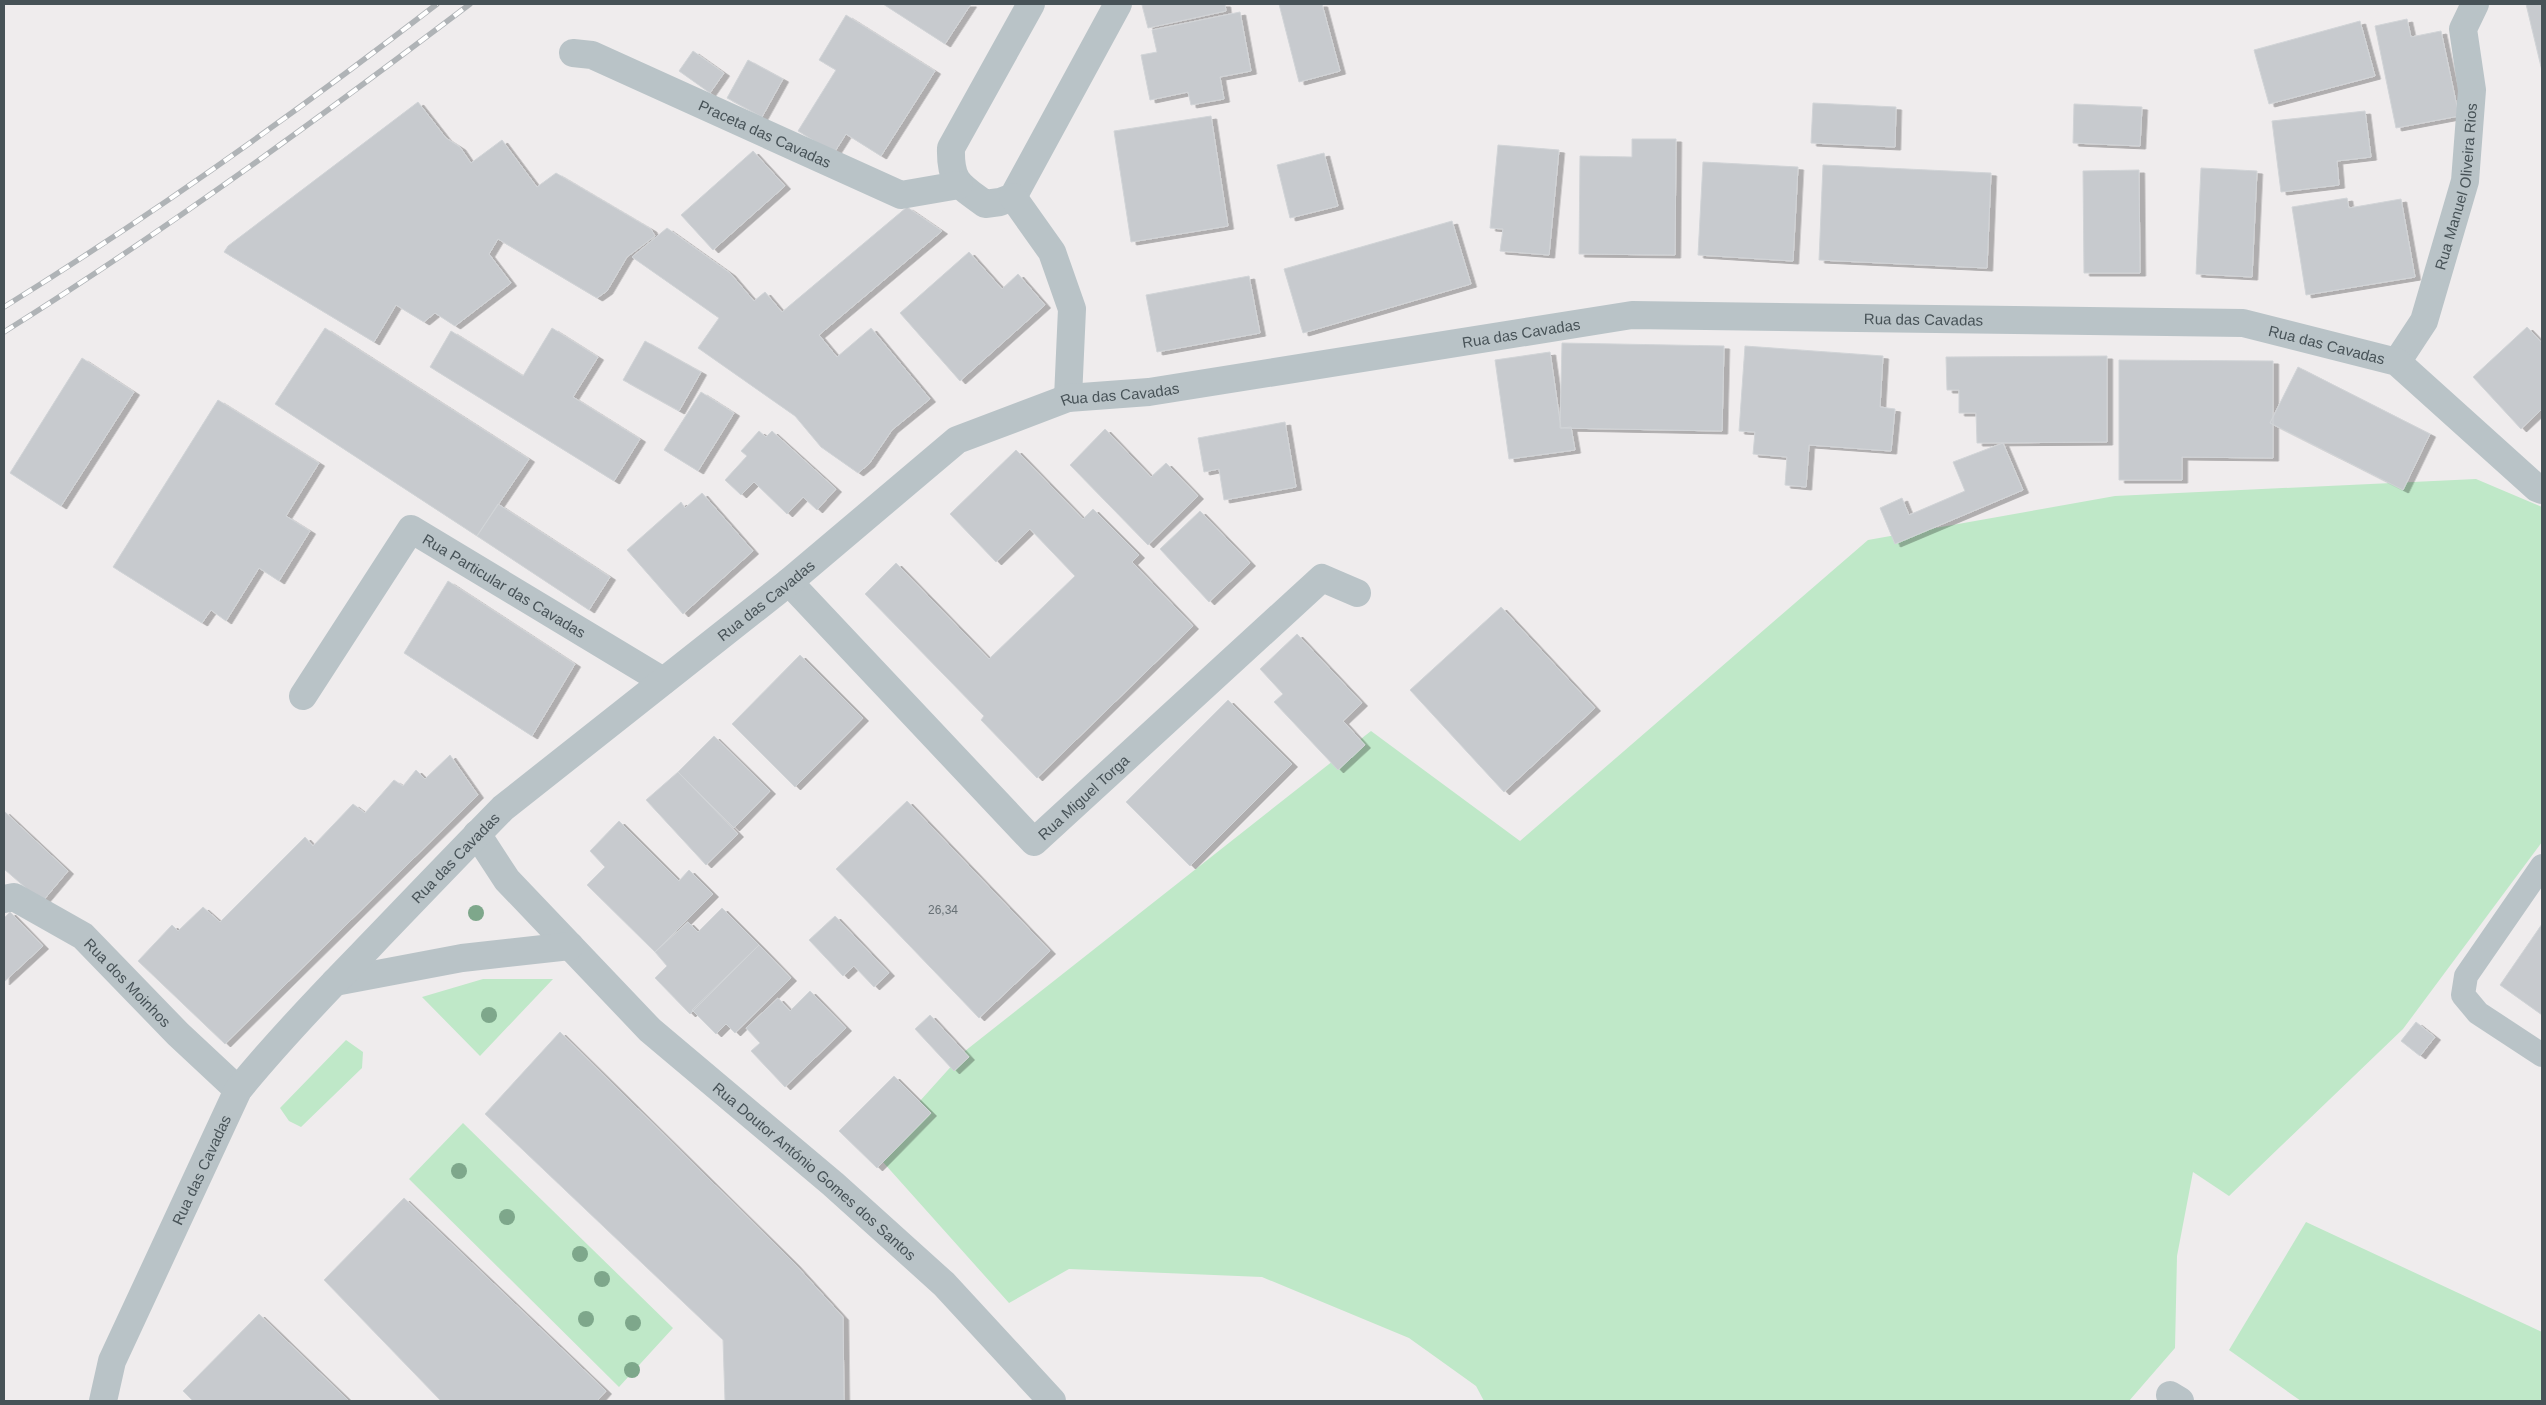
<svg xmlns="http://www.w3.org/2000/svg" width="2546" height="1405" font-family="Helvetica,sans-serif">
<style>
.green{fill:#bfe8c8}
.building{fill:#c7cace;stroke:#d1d4d7;filter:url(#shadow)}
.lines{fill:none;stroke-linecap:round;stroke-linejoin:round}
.service{stroke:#b9c3c7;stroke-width:24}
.minor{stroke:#b9c3c7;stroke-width:28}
.rail-casing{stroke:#afb3b6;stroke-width:5.5}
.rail{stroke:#fff;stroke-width:4;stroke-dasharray:11;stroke-linecap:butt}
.tree{fill:#7ea78b}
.labels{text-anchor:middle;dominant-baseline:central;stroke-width:4;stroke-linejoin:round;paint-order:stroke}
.number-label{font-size:12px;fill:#677075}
.street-label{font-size:15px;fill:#475257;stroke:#fff}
</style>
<defs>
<filter id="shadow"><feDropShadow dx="5.5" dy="3" stdDeviation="0" flood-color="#0004"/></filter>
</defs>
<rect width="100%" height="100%" fill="#efeced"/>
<path class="green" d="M2476 479 2542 507V842L2403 1029 2229 1196 2193 1172 2177 1256 2175 1348 2129 1401H1484L1476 1386 1409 1338 1262 1277 1069 1269 1009 1303 874 1152 965 1051 1371 731 1520 841 1868 540 2115 496Z
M483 979H553L480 1056 422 997Z
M346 1040 363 1052 362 1068 301 1127 289 1121 280 1108Z
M463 1123 673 1328 619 1387 409 1179Z
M2306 1222 2542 1332V1401H2301L2229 1350Z"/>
<path class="building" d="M883 4H971L945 44Z
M1147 4H1225L1226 11 1148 28 1142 5Z
M1279 4H1322L1340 71 1299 82Z
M2526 4H2542V71Z
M1240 12 1251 71 1220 77 1224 99 1191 105 1188 92 1150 100 1141 55 1157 52 1152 30Z
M846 15 935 71 881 156 846 134 834 153 798 131 836 70 819 60Z
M2407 19 2411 37 2441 31 2459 116 2396 128 2375 26Z
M2360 21 2375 76 2269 104 2254 50Z
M693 51 724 73 710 93 679 71Z
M748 60 783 79 762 117 727 98Z
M418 102 446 138 460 147 471 163 502 140 537 187 556 173 651 229 655 236 627 257 607 291 597 298 498 239 489 254 511 283 455 326 435 313 424 322 396 305 374 342 224 252 228 246Z
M1813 103 1896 107 1895 147 1811 143Z
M2074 104 2142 107 2140 146 2073 143Z
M2365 111 2371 157 2337 161 2339 185 2281 192 2272 121Z
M1211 116 1228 226 1131 242 1114 131Z
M1632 139H1676L1675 255 1579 254 1580 156 1632 157Z
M1498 145 1559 150 1549 255 1500 251 1503 229 1490 228Z
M753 151 785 186 713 250 681 215Z
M1324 153 1338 206 1290 218 1277 165Z
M1703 162 1798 167 1793 261 1698 255Z
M1823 165 1991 173 1987 268 1819 260Z
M2201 168 2257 171 2252 277 2196 274Z
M2139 170 2140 273H2084L2083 171Z
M2347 198 2349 208 2401 199 2415 277 2306 295 2292 207Z
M907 207 942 231 819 335 837 357 871 328 930 399 892 430 869 464 858 473 821 447 795 416 698 348 719 318 632 257 667 228 730 273 754 301 765 292 782 312Z
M1452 221 1471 284 1303 333 1284 269Z
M969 252 1002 289 1018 274 1045 305 960 381 900 313Z
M1249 276 1260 333 1157 352 1146 295Z
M2527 327 2542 343V409L2521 429 2473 377Z
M325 328 529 459 477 536 275 404Z
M552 328 598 357 573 397 640 439 614 481 430 367 451 331 523 376Z
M645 341 701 372 679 411 623 380Z
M1562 343 1724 346 1722 431 1560 428Z
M1745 346 1883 356 1880 407 1895 409 1891 451 1809 445 1806 487 1785 485 1787 457 1753 454 1755 432 1739 431Z
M1550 352 1561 428 1571 427 1575 450 1509 459 1495 360Z
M2107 356V442L1977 443 1976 413H1959V390H1947L1946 357Z
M82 358 134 392 61 506 10 473Z
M2119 360 2273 361V458L2182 457V480H2119Z
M2298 367 2430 434 2403 490 2270 423Z
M701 392 734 413 698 471 664 450Z
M218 400 319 463 286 516 310 531 279 581 259 568 226 621 211 610 202 623 113 567Z
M1285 422 1296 487 1224 500 1219 469 1204 472 1198 438Z
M1105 429 1151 477 1166 463 1198 496 1148 545 1070 465Z
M759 431 766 437 772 431 836 489 817 510 803 497 787 514 754 482 741 495 725 480 747 456 741 451Z
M2003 443 2023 490 1895 544 1880 508 1902 498 1909 515 1965 491 1953 462Z
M1016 450 1083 519 1093 509 1139 555 1132 562 1193 626 1037 778 981 720 984 716 865 594 896 563 989 659 1075 576 1030 529 996 562 950 514Z
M702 493 753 551 683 614 627 550 681 502 685 508Z
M498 504 610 577 589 610 477 536Z
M1200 511 1250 563 1209 602 1160 549Z
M448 581 575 664 532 736 404 653Z
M1501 607 1595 708 1504 792 1410 690Z
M1297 634 1362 703 1343 721 1365 745 1338 770 1274 702 1283 694 1260 669Z
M800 655 863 718 795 787 732 724Z
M1228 700 1292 764 1190 866 1126 802Z
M714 736 770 791 734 828 678 772Z
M450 755 478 795 225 1044 138 961 172 925 178 931 203 907 220 922 305 837 313 846 353 804 365 813 394 780 403 786 416 770 425 779Z
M678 772 738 834 706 865 646 800Z
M907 801 1050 951 979 1018 836 869Z
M4 811 68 871 42 902 4 869Z
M619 821 679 881 689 870 713 894 655 952 587 885 605 867 590 851Z
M722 908 759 945 690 1014 655 978 667 966 655 952 688 922 698 932Z
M10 912 43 946 4 982V918Z
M835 916 889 973 874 987 854 966 843 976 809 940Z
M2542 924V1015L2500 985Z
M759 945 791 978 735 1033 726 1024 716 1034 692 1010Z
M810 991 846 1028 785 1087 751 1051 760 1043 746 1028 778 998 790 1011Z
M930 1015 969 1057 954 1071 915 1029Z
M2416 1022 2435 1037 2420 1056 2401 1041Z
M560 1032 794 1263 843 1317 844 1401H725L723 1340 485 1114Z
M894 1076 931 1113 877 1168 839 1131Z
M404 1198 606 1391 597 1401H441L324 1280Z
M259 1314 349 1401H193L183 1391Z"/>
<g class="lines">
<path class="service" d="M2542 866 2466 976 2463 995 2478 1013 2542 1055"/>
<g class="minor">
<path d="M1031 4 951 148C950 182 959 185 985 204L1000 202 1013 197 1118 4"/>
<path id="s1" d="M573 53 592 55 901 195 959 185"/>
<path d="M1013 197 1052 252 1072 309 1068 398"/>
<path id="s2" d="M2397 362 2424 321 2465 181 2472 90 2463 29 2475 4"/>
<path id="s3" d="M789 582 1034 842 1322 578 1357 593"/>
<path id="s4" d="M303 696 411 529 663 681"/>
<path id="s5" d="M477 834 507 880 650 1030 833 1184 944 1284 1052 1401"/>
<path id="s6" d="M4 899 14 897 83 936 178 1034 238 1090"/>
<path d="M335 982 462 958 570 946"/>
<path d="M2170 1395 2180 1401"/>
<path id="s7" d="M103 1401 112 1361 238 1090C277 1042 320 997 363 953 410 904 456 856 503 808L789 582 957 440 1068 398 1149 392 1632 315 2243 323 2397 362 2537 488 2542 490"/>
</g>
<defs>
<path id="rail" d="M4 307C154 214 297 112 437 4
M4 332C165 231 318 119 470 4"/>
</defs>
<use href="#rail" class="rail-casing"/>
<use href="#rail" class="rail"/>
</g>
<g class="tree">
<circle cx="476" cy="913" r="8"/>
<circle cx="489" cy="1015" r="8"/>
<circle cx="459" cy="1171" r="8"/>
<circle cx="507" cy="1217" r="8"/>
<circle cx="580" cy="1254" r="8"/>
<circle cx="602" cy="1279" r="8"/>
<circle cx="586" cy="1319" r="8"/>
<circle cx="633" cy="1323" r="8"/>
<circle cx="632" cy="1370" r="8"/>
</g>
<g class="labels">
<g class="number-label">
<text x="943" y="910">26,34</text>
</g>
<g class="street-label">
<text stroke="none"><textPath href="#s1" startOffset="209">Praceta das Cavadas</textPath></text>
<text stroke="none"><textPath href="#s2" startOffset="188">Rua Manuel Oliveira Rios</textPath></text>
<text stroke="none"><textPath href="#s7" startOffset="2292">Rua das Cavadas</textPath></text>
<text stroke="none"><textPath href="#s7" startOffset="1888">Rua das Cavadas</textPath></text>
<text stroke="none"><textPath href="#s7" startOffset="2698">Rua das Cavadas</textPath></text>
<text stroke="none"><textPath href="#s7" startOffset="1482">Rua das Cavadas</textPath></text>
<text stroke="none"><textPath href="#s4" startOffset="308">Rua Particular das Cavadas</textPath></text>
<text stroke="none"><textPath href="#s7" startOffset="1062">Rua das Cavadas</textPath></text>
<text stroke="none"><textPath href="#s3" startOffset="424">Rua Miguel Torga</textPath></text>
<text stroke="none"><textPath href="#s7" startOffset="658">Rua das Cavadas</textPath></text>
<text stroke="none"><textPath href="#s6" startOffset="154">Rua dos Moinhos</textPath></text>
<text stroke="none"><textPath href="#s7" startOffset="252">Rua das Cavadas</textPath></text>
<text stroke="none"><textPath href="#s5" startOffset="479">Rua Doutor António Gomes dos Santos</textPath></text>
</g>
</g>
<rect width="2546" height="1405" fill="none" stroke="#475257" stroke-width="10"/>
</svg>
